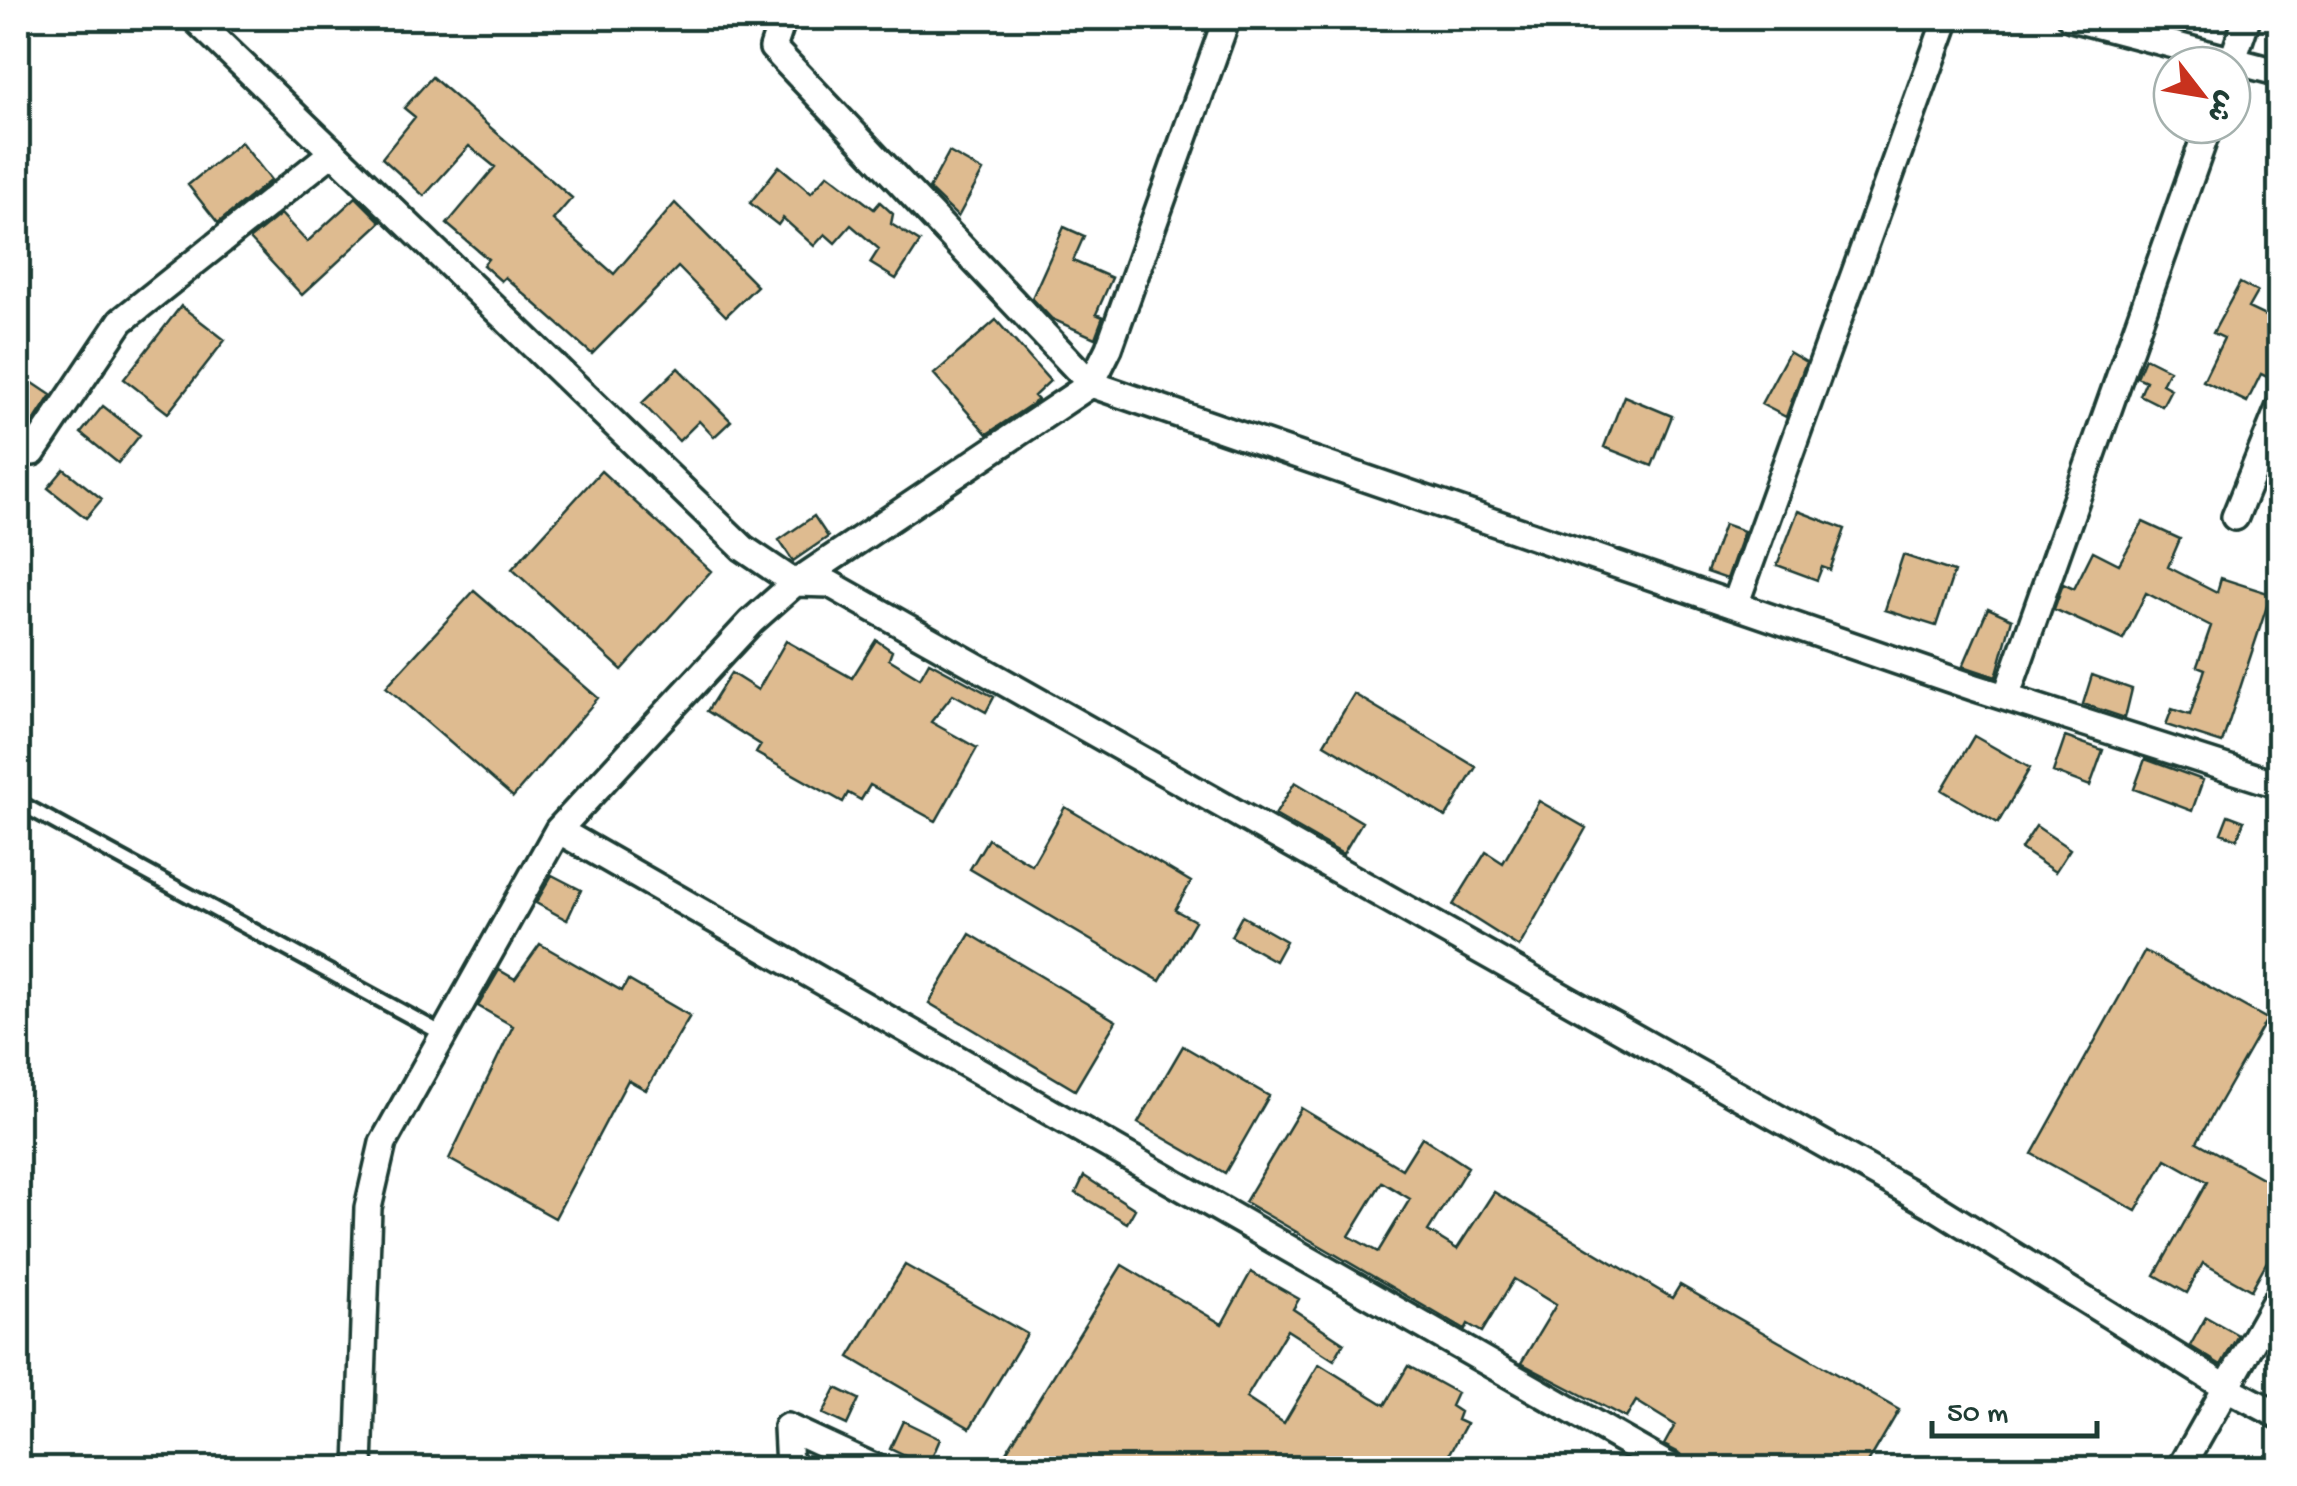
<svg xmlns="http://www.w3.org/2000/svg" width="2297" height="1486" font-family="'Gochi Hand','Playpen Sans Arabic',sans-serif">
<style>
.building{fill:#debb90;stroke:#1f3d34;stroke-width:2.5;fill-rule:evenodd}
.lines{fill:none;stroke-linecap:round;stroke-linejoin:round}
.lane-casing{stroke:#1f3d34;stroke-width:20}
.street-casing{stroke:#1f3d34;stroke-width:32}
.lane{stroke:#fff;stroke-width:12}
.street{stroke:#fff;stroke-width:25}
</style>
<rect width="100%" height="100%" fill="#fff"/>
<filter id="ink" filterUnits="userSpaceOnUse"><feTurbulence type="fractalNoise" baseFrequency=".01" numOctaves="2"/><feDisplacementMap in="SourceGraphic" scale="20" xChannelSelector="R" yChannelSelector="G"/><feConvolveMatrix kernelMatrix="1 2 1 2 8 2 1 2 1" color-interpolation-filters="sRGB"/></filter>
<g filter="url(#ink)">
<path class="building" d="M432 77 572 198 553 220 614 274 675 203 757 286 726 316 678 267 592 354 505 277 501 281 483 265 488 259 447 224 495 167 469 146 424 196 382 158 415 117 404 108Z
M241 142 271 180 218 223 188 185Z
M949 152 983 171 958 217 929 189Z
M779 166 811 193 828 174 874 209 880 202 893 214 891 224 920 242 896 279 870 263 879 249 851 225 835 243 825 234 814 246 783 218 778 225 750 203Z
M356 197 381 222 302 295 250 239 281 214 307 242Z
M1064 227 1084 236 1073 261 1112 278 1096 314 1103 317 1095 338 1052 319 1032 298Z
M2240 283 2257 292 2248 308 2280 323V383L2261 374 2247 402 2203 381 2224 338 2213 333Z
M181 306 225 340 168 413 124 379Z
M996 320 1050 381 1034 396 1038 400 987 434 934 374Z
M1789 352 1806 362 1786 417 1761 404Z
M2145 358 2169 370 2162 384 2171 389 2162 406 2140 395 2146 381 2137 377Z
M678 368 731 421 714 437 699 421 679 441 642 403Z
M18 373 51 395 29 429 18 424Z
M1624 396 1672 416 1652 466 1604 447Z
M103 406 140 435 118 463 81 433Z
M64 469 102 499 86 518 48 488Z
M601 471 711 571 622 670 512 569Z
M1798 511 1845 529 1830 570 1822 567 1817 580 1777 565Z
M814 516 828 537 793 561 779 540Z
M2143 522 2180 539 2168 567 2217 592 2221 578 2271 594 2222 743 2166 725 2172 709 2190 715 2205 669 2197 666 2211 626 2146 593 2123 640 2054 609 2063 584 2074 589 2093 551 2119 564Z
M1724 524 1744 531 1727 579 1707 572Z
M1903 555 1954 572 1936 626 1885 610Z
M474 591 598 698 513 797 386 687Z
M1988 608 2012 619 1996 677 1963 666Z
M876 640 892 651 889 659 920 678 929 662 994 697 986 712 953 694 931 722 977 748 936 821 870 785 861 800 848 793 843 802 756 753 761 745 707 711 731 673 758 690 786 641 852 678Z
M2092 675 2132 689 2125 718 2083 704Z
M1354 694 1476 767 1446 817 1324 744Z
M1974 736 2030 768 1998 823 1942 790Z
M2065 737 2103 750 2090 786 2053 772Z
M2145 759 2203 780 2192 811 2134 789Z
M1295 782 1362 822 1343 854 1275 815Z
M1539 801 1586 828 1519 947 1453 905 1486 852 1503 863Z
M1065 807 1191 882 1175 910 1195 921 1160 981 970 869 988 839 1032 865Z
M2228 815 2244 821 2237 839 2221 833Z
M2036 826 2070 849 2055 872 2021 849Z
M552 875 581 890 567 920 536 903Z
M1242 916 1286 941 1275 961 1231 936Z
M970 934 1116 1021 1075 1090 929 1003Z
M540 944 622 991 628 980 690 1016 646 1090 628 1080 555 1218 449 1159 513 1026 478 1006 499 970 515 979Z
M2145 951 2267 1019 2197 1142 2280 1188V1238L2251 1290 2203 1263 2187 1293 2155 1275 2207 1182 2166 1159 2136 1211 2032 1154Z
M1183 1046 1269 1096 1225 1173 1138 1123Z
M1301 1108 1402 1169 1422 1137 1468 1167 1428 1231 1457 1249 1494 1192 1672 1298 1680 1285 1899 1410 1865 1468H1688L1681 1454 1664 1445 1675 1425 1636 1401 1626 1418 1521 1363 1556 1305 1514 1279 1482 1332 1468 1324 1465 1330 1245 1202ZM1382 1182 1410 1199 1378 1252 1349 1236Z
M1084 1176 1135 1209 1127 1223 1076 1193Z
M905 1265 1027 1334 970 1428 849 1357Z
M1122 1265 1222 1324 1251 1272 1299 1299 1293 1309 1344 1343 1334 1360 1287 1330 1246 1398 1284 1423 1319 1364 1385 1405 1408 1366 1457 1393 1451 1406 1460 1412 1457 1420 1466 1424 1442 1468H1025L1003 1457Z
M2206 1317 2238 1335 2221 1365 2190 1346Z
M836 1388 859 1399 847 1425 823 1414Z
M903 1421 940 1439 928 1467 890 1449Z"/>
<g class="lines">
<defs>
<path id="lane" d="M18 802 443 1034"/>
<path id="street" d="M194 18 743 548 795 583 830 584 1934 1206 2227 1388 2280 1416
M783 18 773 48 1091 384 1973 687 2280 785
M2071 18 2280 73
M2231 65 2247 18
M18 441 33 452 121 321 333 152
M2235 517 2280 406
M1735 605 1947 18
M2006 697 2209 125
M558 830 1672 1468
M359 1468 368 1208 383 1143 558 830 751 622 795 583 1091 384 1109 348 1227 18
M789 1468 787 1427 876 1468
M2181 1468 2280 1293"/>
</defs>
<use href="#lane" class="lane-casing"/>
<use href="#street" class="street-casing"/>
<use href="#lane" class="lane"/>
<use href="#street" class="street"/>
</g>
</g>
<rect width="2297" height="1486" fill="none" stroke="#fff" stroke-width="60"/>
<rect x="30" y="30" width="2237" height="1426" fill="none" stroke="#1f3d34" stroke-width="4" filter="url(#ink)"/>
<g transform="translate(2202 95) rotate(121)"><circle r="48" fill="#ffffff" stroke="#a5b1ae" stroke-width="2.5"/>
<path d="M0-8L18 38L0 25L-18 38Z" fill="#c8321e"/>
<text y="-15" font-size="28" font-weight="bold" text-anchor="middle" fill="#1f3d34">ش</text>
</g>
<path d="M1932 1421v15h165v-15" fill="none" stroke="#1f3d34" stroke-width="5"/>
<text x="1947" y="1421" font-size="30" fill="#1f3d34" stroke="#ffffff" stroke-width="8" paint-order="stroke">50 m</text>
</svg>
